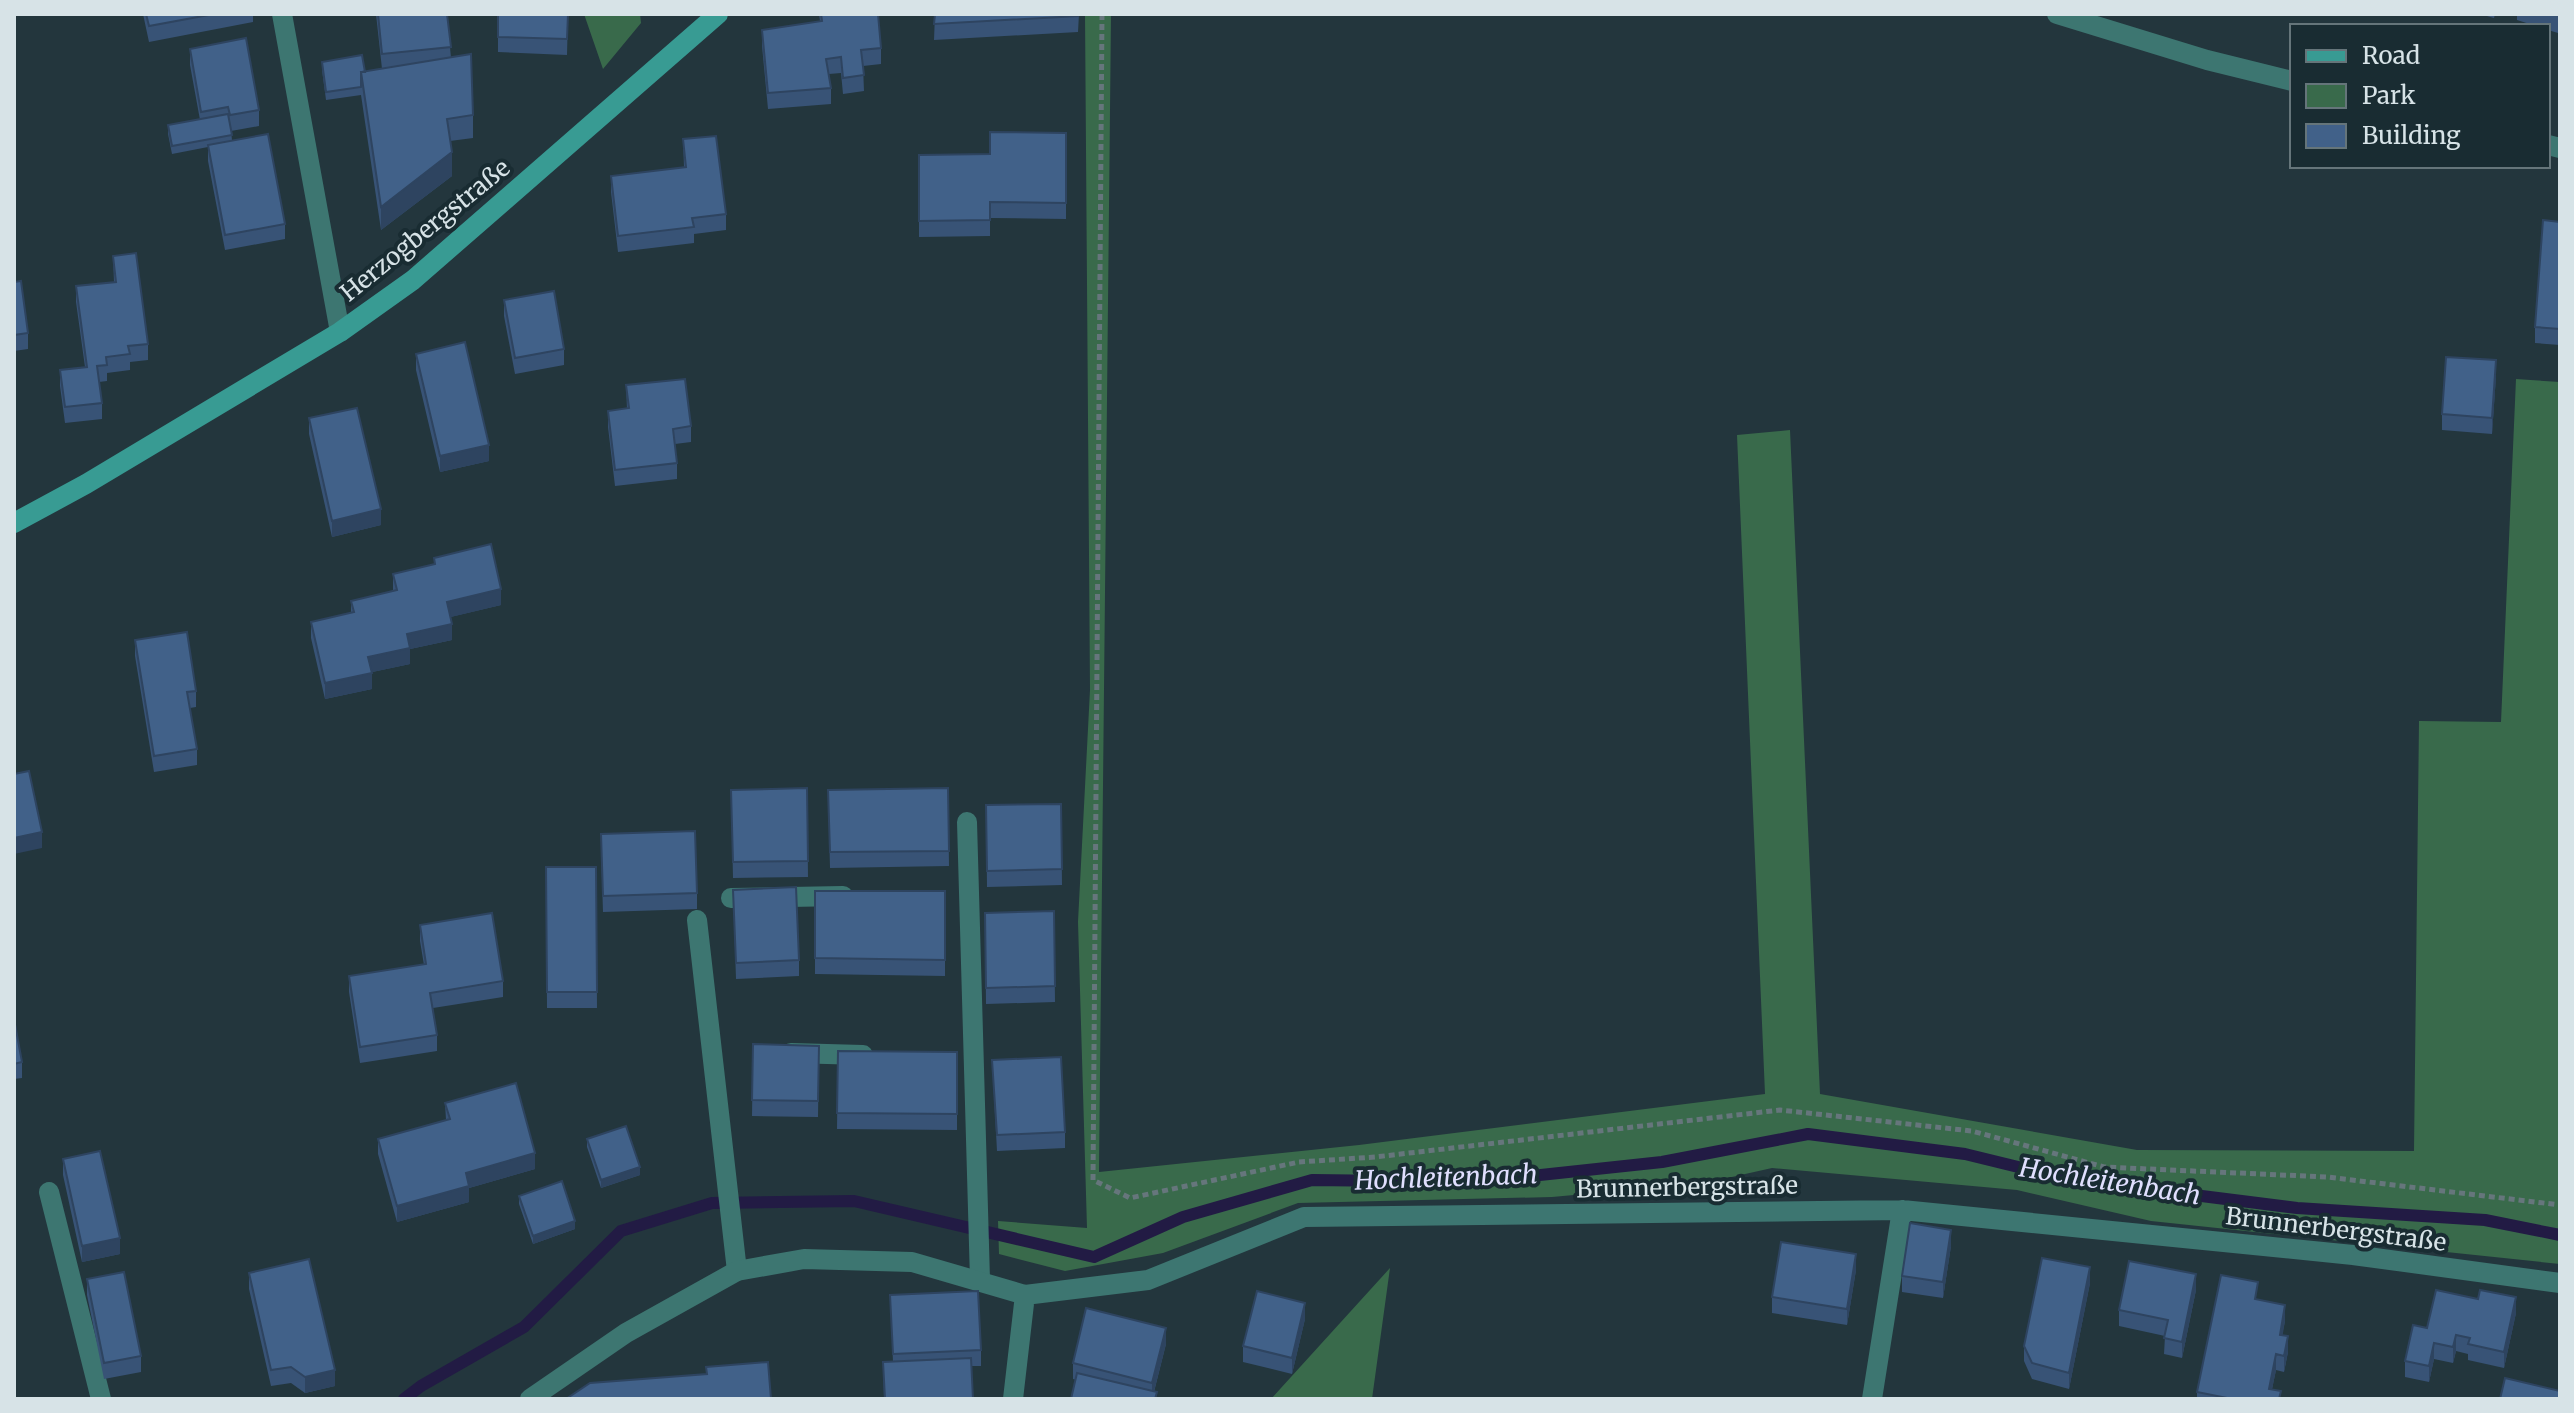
<svg xmlns="http://www.w3.org/2000/svg" width="2574" height="1413" font-family="Merriweather,serif">
<style>
.green{fill:#396a4b}
.lines{fill:none;stroke-linecap:round;stroke-linejoin:round}
.stream{stroke:#221b44;stroke-width:12}
.path{stroke:#66767c;stroke-width:5;stroke-dasharray:6 4;stroke-linecap:butt}
.lane{stroke:#3d7671;stroke-width:20}
.street{stroke:#3d7671;stroke-width:20}
.secondary{stroke:#389b93;stroke-width:20}
.wall{fill:#385376}
.shaded-wall{fill:#2e4460}
.building{fill:#416189;stroke:#2e4460;stroke-width:2}
.labels{text-anchor:middle;dominant-baseline:central;stroke-width:8;stroke-linejoin:round;paint-order:stroke}
.street-label{font-size:24px;fill:#d7e3e7;stroke:#192c32}
.water-label{font-size:26px;font-style:italic;fill:#e0dffe;stroke:#192c32}
</style>
<rect width="100%" height="100%" fill="#23363d"/>
<path class="green" d="M584 14H640L641 23 603 69Z
M1085 14H1111L1099 1172 1359 1145 1765 1094 1737 435 1790 430 1820 1094 2137 1150 2414 1151 2419 721 2501 722 2516 379 2560 382V1264L2151 1221 2017 1190 1772 1168 1705 1183 1552 1197 1298 1203 1163 1253 1065 1271 999 1254 998 1221 1087 1228 1078 922 1090 690Z
M1390 1268 1372 1399H1271Z"/>
<g class="lines">
<path class="stream" d="M404 1399 421 1386 524 1327 621 1231 712 1203 854 1201 1094 1257 1183 1217 1312 1180 1476 1182 1662 1162 1808 1134 1965 1154 2067 1179 2297 1208 2485 1220 2560 1235"/>
<path class="path" d="M1102 14 1093 1180 1130 1198 1299 1162 1375 1157 1780 1110 1972 1131 2104 1167 2327 1177 2560 1205"/>
<path class="lane" d="M967 822 980 1280
M731 898 843 896
M697 920 737 1271
M791 1053 863 1055
M49 1192 101 1399"/>
<path class="street" d="M282 14 340 332
M2057 14 2207 60 2292 81
M2548 145 2560 148
M530 1399 626 1333 737 1271 804 1259 912 1262 1025 1295 1148 1280 1304 1217 1902 1210 2353 1255 2560 1283
M1013 1399 1025 1295
M1872 1399 1902 1210"/>
<path class="secondary" d="M14 523 86 484 340 332 413 280 718 14"/>
</g>
<path class="wall" d="M143 14H253V22L149 42Z
M376 14H447L451 58 473 115V138L450 141 452 176 381 230 361 95 326 100 322 70V62L365 72 382 69Z
M498 14H568L567 55 498 52Z
M819 14H878L881 48V64L863 66 864 91 843 94 841 73 829 74 831 88V104L768 109 762 46V30L820 21Z
M935 14H1079L1078 32 934 40Z
M2480 14H2495L2494 18Z
M2517 14H2560L2558 33 2548 30V26H2536L2517 20Z
M190 49 259 110V126L231 131 232 140 285 224V239L225 250 208 161V147L172 154 168 134V125L200 120 190 65Z
M1066 133V219L990 218V236L919 237V155L990 154Z
M683 139 726 214V230L694 234V243L618 252 611 192V176L684 167Z
M2560 222V345L2535 343V327Z
M113 256 148 344V360L130 362V370L107 373V381L99 382 102 403V419L65 423 60 386V370L85 367 76 302V286L114 282Z
M14 282 28 333V349L14 351Z
M504 300 564 349V365L515 374 504 316Z
M416 354 489 461 440 472 416 370Z
M2496 376 2492 434 2442 430V414Z
M626 385 691 426V442L675 444 677 463V479L615 486 608 427V411L627 409Z
M309 418 381 525 332 537 309 434Z
M434 558 501 605 450 617 452 640 410 649V664L372 672V689L325 699 311 638V622L351 613V601L393 591V574L434 564Z
M135 640 196 691V707L190 708 197 749V765L154 772 135 656Z
M807 788 808 877 733 878 731 790Z
M948 788 949 866 830 868 828 790Z
M1061 804 1062 885 987 887 986 805Z
M601 850 697 893V909L603 912Z
M546 867H596L597 1008H547Z
M733 890 799 960V976L736 979Z
M815 891H945V976L815 974Z
M1054 911 1055 1002 986 1004 985 913Z
M420 925 503 981V997L433 1008 437 1035V1051L360 1063 349 992V976L424 965 420 941Z
M14 1019 22 1062V1078L14 1079Z
M753 1044 819 1046 818 1117 752 1116Z
M838 1051 957 1052V1130L837 1129Z
M992 1060 1065 1132V1148L997 1151Z
M445 1103 535 1169 469 1188V1202L397 1222 378 1154V1139L446 1120Z
M587 1139 640 1175 601 1188 587 1147Z
M63 1159 120 1254 82 1262 63 1175Z
M519 1196 575 1229 533 1244 519 1204Z
M1951 1246 1943 1298 1902 1292V1276Z
M1856 1270 1847 1325 1772 1313V1297Z
M249 1273 335 1386 305 1393 291 1383 271 1386 249 1289Z
M87 1279 141 1356V1372L104 1379 87 1295Z
M2090 1283 2069 1389 2032 1379 2024 1361V1346Z
M2196 1290 2182 1358 2164 1354 2165 1336 2119 1326V1310Z
M890 1295 981 1350V1366H971L973 1399H884L883 1362H893Z
M2258 1300 2285 1321 2282 1335 2288 1352 2284 1372 2276 1370 2272 1389 2281 1399H2197V1392Z
M2516 1313 2504 1368 2468 1360V1354L2456 1351 2453 1363 2434 1359 2429 1382 2405 1377V1361L2427 1328Z
M1305 1319 1292 1374 1243 1362V1346Z
M1166 1344 1154 1392 1157 1399 1073 1379V1363Z"/>
<path class="shaded-wall" d="M2558 14H2560V27L2558 33Z
M452 152V176L381 230V207Z
M2496 360V376L2492 434V418Z
M489 445V461L440 472V456Z
M381 509V525L332 537V521Z
M501 589V605L447 618V602Z
M452 624V640L410 649V664L368 673V657L407 634Z
M372 673V689L325 699V683Z
M14 681H15V697H14Z
M42 832V848L14 854V838Z
M535 1153V1169L469 1188V1202L397 1222V1206L466 1173Z
M640 1167V1175L601 1188V1180Z
M575 1221V1229L533 1244V1236Z
M1951 1230V1246L1943 1298V1282Z
M120 1238V1254L82 1262V1246Z
M1856 1254V1270L1847 1325V1309Z
M2090 1267V1283L2069 1389V1373Z
M2196 1274V1290L2182 1358V1342Z
M2516 1297V1313L2504 1368V1352Z
M1305 1303V1319L1292 1374V1358Z
M2285 1305V1321L2280 1351V1335Z
M1166 1328V1344L1152 1399V1383Z
M2456 1335V1351L2453 1363V1347Z
M2288 1336V1352L2284 1372V1356Z
M2434 1343V1359L2429 1382V1366Z
M2276 1354V1370L2270 1399 2269 1389Z
M335 1370V1386L305 1393V1377Z"/>
<path class="building" d="M146 14H214L149 26Z
M378 14H447L451 47 382 54Z
M498 14H568L567 39 498 37Z
M821 14H878L881 48 861 50 864 75 843 78 841 57 826 59 831 88 768 93 762 30 822 21Z
M935 14H1078V16L934 24Z
M246 38 259 110 230 115 228 107 201 112 190 49Z
M471 54 473 115 447 119 452 152 381 207 361 72Z
M362 55 365 72H361V87L326 92 322 62Z
M228 114 232 135 172 146 168 125Z
M990 132 1066 133V203L990 202V220L919 221V155L990 154Z
M268 134 285 224 225 235 208 145Z
M716 136 726 214 692 218 694 227 618 236 611 176 686 167 683 139Z
M2543 220 2560 222V329L2535 327Z
M136 253 148 344 128 346 130 354 106 357 107 365 97 366 102 403 65 407 60 370 87 367 76 286 116 282 113 256Z
M21 281 28 333 14 335V282Z
M554 291 564 349 515 358 504 300Z
M465 342 489 445 440 456 416 354Z
M2446 357 2496 360 2492 418 2442 414Z
M685 379 691 426 673 429 677 463 615 470 608 411 629 408 626 385Z
M357 408 381 509 332 521 309 418Z
M491 544 501 589 447 602 452 624 407 634 410 648 368 657 372 673 325 683 311 622 354 612 351 601 397 590 393 574 435 564 434 558Z
M187 632 196 691 187 692 197 749 154 756 135 640Z
M29 771 42 832 14 838V774Z
M807 788 808 861 733 862 731 790Z
M948 788 949 851 830 852 828 790Z
M1061 804 1062 869 987 871 986 805Z
M695 831 697 893 603 896 601 834Z
M546 867H596L597 992H547Z
M796 887 799 960 736 963 733 890Z
M815 891H945V960L815 958Z
M1054 911 1055 986 986 988 985 913Z
M492 913 503 981 430 993 437 1035 360 1047 349 976 426 964 420 925Z
M14 1019 22 1062 14 1064Z
M753 1044 819 1046 818 1101 752 1100Z
M838 1051 957 1052V1114L837 1113Z
M1061 1057 1065 1132 997 1135 992 1060Z
M516 1083 535 1153 466 1173 469 1186 397 1206 378 1139 450 1119 445 1103Z
M626 1126 640 1167 601 1180 587 1139Z
M100 1151 120 1238 82 1246 63 1159Z
M562 1181 575 1221 533 1236 519 1196Z
M1910 1223 1951 1230 1943 1282 1902 1276Z
M1781 1242 1856 1254 1847 1309 1772 1297Z
M2042 1258 2090 1267 2069 1373 2032 1363 2024 1346Z
M309 1259 335 1370 305 1377 291 1367 271 1370 249 1273Z
M2129 1261 2196 1274 2182 1342 2164 1338 2168 1320 2119 1310Z
M124 1272 141 1356 104 1363 87 1279Z
M2221 1275 2258 1282 2255 1299 2285 1305 2280 1335 2288 1336 2284 1356 2276 1354 2269 1389 2281 1391 2279 1399H2232L2197 1392Z
M2436 1290 2478 1299 2480 1290 2516 1297 2504 1352 2468 1344 2470 1338 2456 1335 2453 1347 2434 1343 2429 1366 2405 1361 2413 1325 2427 1328Z
M978 1291 981 1350 893 1354 890 1295Z
M1257 1291 1305 1303 1292 1358 1243 1346Z
M1086 1308 1166 1328 1152 1383 1073 1363Z
M971 1358 973 1399H885L883 1362Z
M768 1362 771 1399H566L590 1383 707 1374 706 1367Z
M1077 1373 1157 1392 1155 1399H1071Z
M2505 1378 2560 1391V1399H2500Z"/>
<g class="labels">
<g class="street-label">
<text transform="translate(425 230) rotate(-39)">Herzogbergstraße</text>
<text transform="translate(1687 1187) rotate(-1)">Brunnerbergstraße</text>
<text transform="translate(2336 1229) rotate(7)">Brunnerbergstraße</text>
</g>
<g class="water-label">
<text transform="translate(1446 1177) rotate(-2)">Hochleitenbach</text>
<text transform="translate(2110 1181) rotate(9)">Hochleitenbach</text>
</g>
</g>
<rect width="2574" height="1413" fill="none" stroke="#d7e3e7" stroke-width="32"/>
<rect x="2290" y="24" width="260" height="144" fill="#192c32" stroke="#65757a" stroke-width="2"/>
<rect x="2306" y="50" width="40" height="12" fill="#389b93" stroke="#65757a" stroke-width="2"/>
<text x="2362" y="64" font-size="24" fill="#d7e3e7">Road</text>
<rect x="2306" y="84" width="40" height="24" fill="#396a4b" stroke="#65757a" stroke-width="2"/>
<text x="2362" y="104" font-size="24" fill="#d7e3e7">Park</text>
<rect x="2306" y="124" width="40" height="24" fill="#416189" stroke="#65757a" stroke-width="2"/>
<text x="2362" y="144" font-size="24" fill="#d7e3e7">Building</text>
</svg>
